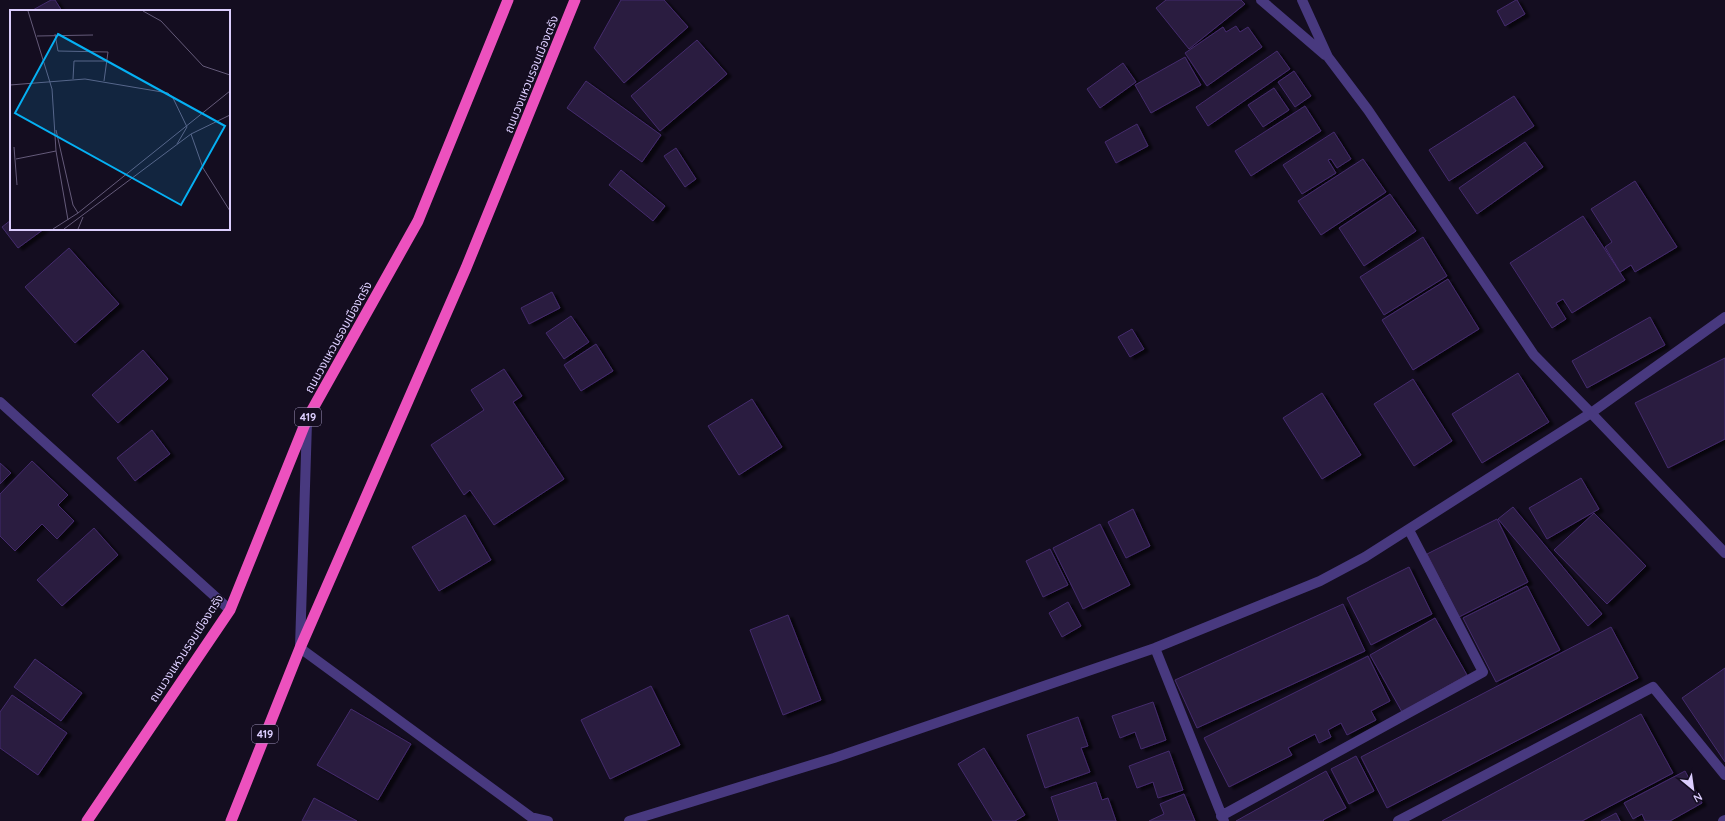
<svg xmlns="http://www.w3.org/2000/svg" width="1725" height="821" font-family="Quicksand,'Noto Sans Thai',sans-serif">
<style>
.building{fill:#291a41;stroke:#452c6d;filter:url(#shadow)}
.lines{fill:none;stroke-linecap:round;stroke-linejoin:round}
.minor{stroke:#48397f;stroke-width:10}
.tertiary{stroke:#48397f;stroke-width:10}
.trunk{stroke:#ec51be;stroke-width:11}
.labels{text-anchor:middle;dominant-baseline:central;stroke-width:3;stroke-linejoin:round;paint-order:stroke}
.shield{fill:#140d20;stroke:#a094bb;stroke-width:1}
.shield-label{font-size:11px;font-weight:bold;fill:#dccefe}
.street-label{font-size:12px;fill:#dccefe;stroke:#140d20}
.inset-road{fill:none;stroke:#645a79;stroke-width:1}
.view{fill:#05b0f3;fill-opacity:0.15;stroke:#05b0f3;stroke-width:2}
.inset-edge{fill:none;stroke:#dccefe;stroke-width:2}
</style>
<defs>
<filter id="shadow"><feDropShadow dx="4.5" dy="2.5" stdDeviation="1" flood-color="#0009"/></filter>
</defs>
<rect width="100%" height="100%" fill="#140d20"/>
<path class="building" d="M51 0H55L62 11H31Z
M621 0H664L688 27 624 83 594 48Z
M1166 0H1241L1245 4 1189 49 1156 8Z
M1516 0H1517L1525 14 1505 26 1497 11Z
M1236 26 1240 32 1248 27 1262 47 1207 86 1185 53 1223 27 1226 32Z
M697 40 727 74 660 131 631 96Z
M1277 51 1290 69 1208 126 1196 107Z
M1185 57 1201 85 1151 113 1135 85Z
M1123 63 1136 82 1100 108 1087 89Z
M1294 71 1311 96 1295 107 1278 82Z
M586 81 661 135 642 162 567 108Z
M1274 88 1289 110 1263 127 1248 105Z
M1514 96 1534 126 1449 181 1429 150Z
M1305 106 1321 131 1251 176 1235 151Z
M1137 124 1148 146 1116 163 1105 142Z
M1334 132 1351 159 1337 168 1331 159 1328 160 1336 173 1302 194 1283 165Z
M1525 142 1543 167 1477 214 1459 188Z
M676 148 696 179 685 187 664 156Z
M1363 159 1386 192 1321 235 1298 201Z
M621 170 665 206 653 221 609 185Z
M1635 181 1677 247 1635 272 1631 265 1620 272 1605 247 1612 242 1591 209Z
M1390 194 1416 231 1364 266 1339 228Z
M1583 216 1625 280 1572 313 1563 299 1556 303 1566 319 1552 328 1510 263Z
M11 220V229H44L18 248 2 227Z
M1423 237 1447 276 1384 315 1360 277Z
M69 248 119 304 75 343 25 287Z
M1448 279 1479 329 1413 370 1382 320Z
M552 292 560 308 529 324 521 308Z
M571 316 589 342 564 359 546 333Z
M1650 317 1665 345 1587 388 1572 361Z
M1132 329 1144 349 1130 357 1118 337Z
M596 344 613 371 581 391 564 365Z
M143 350 168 379 118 423 92 395Z
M1725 358V439L1668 468 1635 403Z
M504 369 522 396 513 402 564 479 494 525 470 490 464 495 431 445 484 410 471 390Z
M1518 373 1549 422 1482 463 1452 414Z
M1413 379 1452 441 1414 466 1374 404Z
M1322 393 1361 455 1322 479 1283 418Z
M752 399 782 447 739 475 708 426Z
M152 430 170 454 135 481 117 458Z
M32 461 68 495 58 505 74 521 57 539 42 524 15 551 0 536V494Z
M0 463 11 473 0 484Z
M1581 478 1599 509 1547 539 1529 508Z
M1513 507 1602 614 1588 626 1498 519Z
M1133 509 1150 546 1126 558 1108 522Z
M1594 513 1646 566 1607 604 1554 550Z
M465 515 491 560 439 591 412 547Z
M1497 519 1528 582 1459 617 1427 554Z
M1100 524 1130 585 1083 609 1053 548Z
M94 528 118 555 62 606 37 580Z
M1050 549 1068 585 1043 597 1026 561Z
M1409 567 1432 614 1371 645 1347 598Z
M1527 586 1560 650 1496 682 1463 618Z
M1068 602 1081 626 1062 637 1049 613Z
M1343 604 1365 651 1197 728 1175 680Z
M788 615 821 700 783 715 750 630Z
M1435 618 1467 675 1402 712 1370 655Z
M1611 627 1638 678 1387 808 1361 757Z
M1368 656 1390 701 1371 711 1376 720 1347 735 1341 723 1328 730 1331 737 1319 743 1315 734 1288 748 1292 755 1229 787 1204 738Z
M35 659 82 693 61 721 14 687Z
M1725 668V762L1682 698Z
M651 686 680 745 610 779 581 720Z
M12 695 67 733 38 775 0 748V712Z
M1153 702 1166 740 1141 749 1135 732 1120 738 1112 716Z
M351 709 411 744 378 800 317 765Z
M1641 714 1673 773 1582 821H1442Z
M1078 717 1088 746 1081 748 1090 772 1045 788 1027 735Z
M984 748 1025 815 1015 821H993L958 764Z
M1169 751 1183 790 1158 798 1153 782 1137 788 1129 766Z
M1356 756 1374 791 1349 804 1331 769Z
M1326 771 1346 808 1323 820 1324 821H1236Z
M1685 771 1702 803 1670 821H1645L1642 814 1633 819 1624 803Z
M1096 782 1102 800 1108 798 1116 821H1059L1051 797Z
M1184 794 1195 821H1149L1164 814 1160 804Z
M314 798 357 821H302Z
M1616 813 1620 821H1601Z"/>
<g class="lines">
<path class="minor" d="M0 402 230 610
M307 422 300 648 531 817 548 821
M1155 648 1224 821
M1221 816 1483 672 1409 530
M629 821 834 758 1155 648 1320 581 1365 557 1591 413 1725 317
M1398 821 1653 687 1725 775
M1723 821 1725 820"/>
<path class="tertiary" d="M1261 0 1325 55
M1302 0 1328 57 1368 110 1534 355 1591 413 1725 553"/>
<path class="trunk" d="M87 821 230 610 307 419 418 221 508 0
M231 821 300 648 466 268 575 0"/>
</g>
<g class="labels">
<g class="shield">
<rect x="295" y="408" width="26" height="18" rx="3"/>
<rect x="252" y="725" width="26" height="18" rx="3"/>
</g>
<g class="shield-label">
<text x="308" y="417">419</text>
<text x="265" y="734">419</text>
</g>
<g class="street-label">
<text transform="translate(531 74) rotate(-68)">ถนนวงแหวนรอบเมืองตรัง</text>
<text transform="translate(338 337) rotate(-61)">ถนนวงแหวนรอบเมืองตรัง</text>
<text transform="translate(186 648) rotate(-57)">ถนนวงแหวนรอบเมืองตรัง</text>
</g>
</g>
<g transform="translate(10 10)">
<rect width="220" height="220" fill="#140d20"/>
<path class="inset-road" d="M18 1 42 79 46 141 58 210M133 1 151 11 193 56 220 65M45 24 48 41 98 42 94 71M27 26 83 25M63 69 64 51H97M0 75 75 69 158 83 163 88 177 117 167 134M46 120 63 195 68 203M181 124 193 158 220 201M4 137 7 175M6 149 46 141M43 219 68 203 220 81M54 219 181 124 220 105M68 219 73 207"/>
<path class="view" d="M48 24 215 116 171 195 5 103Z"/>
<rect width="220" height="220" class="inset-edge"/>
</g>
<g transform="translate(1693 789) rotate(151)" stroke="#140d20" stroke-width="3" paint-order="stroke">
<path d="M0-3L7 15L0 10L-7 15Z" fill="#dccefe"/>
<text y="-6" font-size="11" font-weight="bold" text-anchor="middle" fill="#dccefe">N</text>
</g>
</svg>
